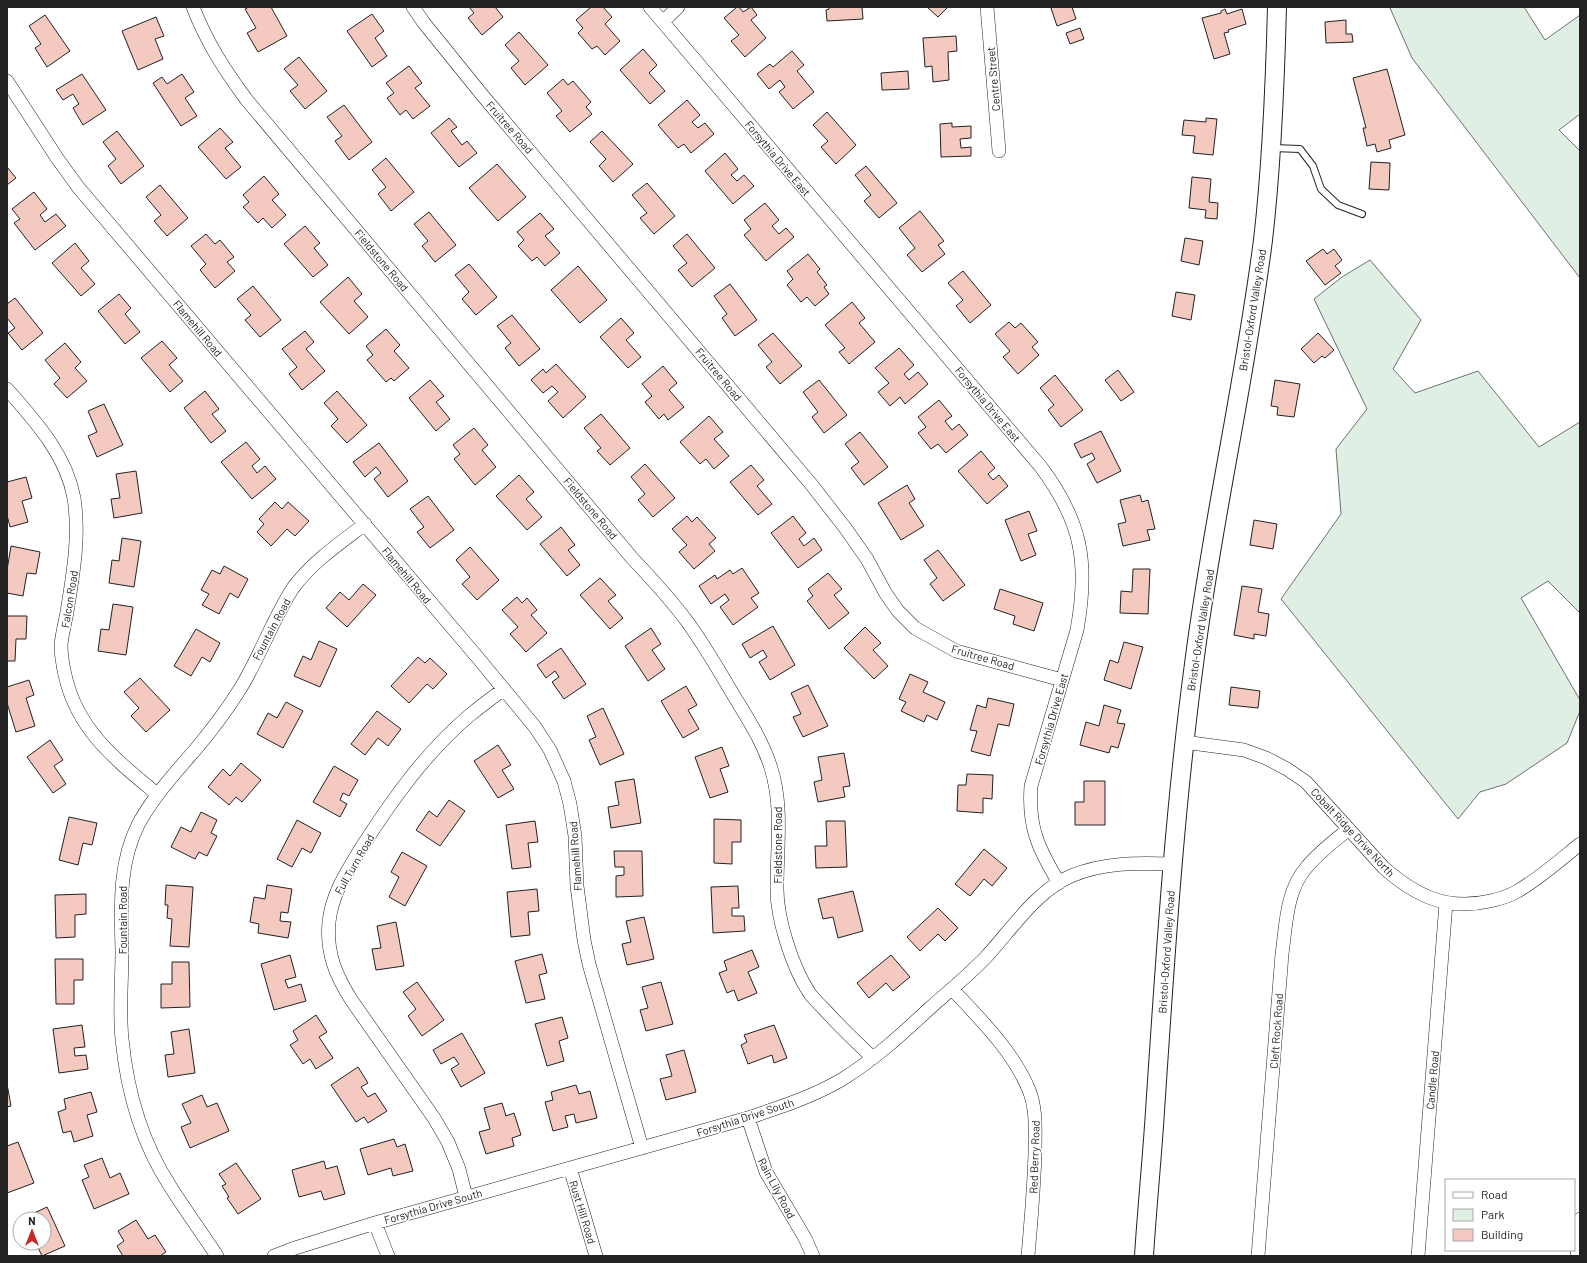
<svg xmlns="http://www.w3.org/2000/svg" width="1587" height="1263" font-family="Barlow,sans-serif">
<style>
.green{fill:#e0efe3;stroke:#6f6f6f}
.building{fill:#f3c9c0;stroke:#222}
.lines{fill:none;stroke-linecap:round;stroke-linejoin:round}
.lane-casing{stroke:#222;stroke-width:8}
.street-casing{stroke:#222;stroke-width:14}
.secondary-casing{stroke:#222;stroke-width:20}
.lane{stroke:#fff;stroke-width:6}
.street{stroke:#fff;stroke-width:13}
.secondary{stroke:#fff;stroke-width:18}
.labels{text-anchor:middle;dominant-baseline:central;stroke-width:3;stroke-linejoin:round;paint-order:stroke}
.street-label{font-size:11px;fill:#222;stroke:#fff}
</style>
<rect width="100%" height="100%" fill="#fff"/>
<path class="green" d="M1392 7H1524L1545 40 1580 15V114L1559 130 1580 151V278L1412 58 1390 8Z
M1370 260 1421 320 1393 369 1415 393 1478 371 1539 447 1580 422V613L1548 581 1521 598 1580 700V711L1567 743 1506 784 1480 792 1458 819 1281 599 1341 514 1336 449 1367 409 1314 299 1342 277Z"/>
<path class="building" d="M249 7H271L287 36 258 52 247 33 256 28 245 9Z
M469 7H495L503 17 482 35 468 18 474 13Z
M591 7H603L612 17 605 24 620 41 605 55 597 46 592 49 578 33 583 28 576 20Z
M737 7H739L743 12 751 7 757 15 751 20 766 38 745 57 731 41 739 35 724 18Z
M829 7H862L863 19 827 21 826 10 829 9Z
M927 7H948L938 17Z
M1054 7H1072L1076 19 1057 26 1051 8Z
M1225 9 1227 14 1242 9 1246 24 1228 30 1229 32 1224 33 1230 54 1214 59 1202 18 1221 13V11Z
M372 14 384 31 375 38 387 56 372 67 347 31Z
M45 15 70 51 47 67 35 48 41 44 29 26Z
M156 17 164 36 155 39 163 59 138 70 122 31Z
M1346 20V34H1352L1353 42 1326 43 1325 22Z
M1080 28 1084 39 1070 44 1066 33Z
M519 32 548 65 525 85 511 68 519 61 505 45Z
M956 36 957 51 948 52 949 80 933 82 932 66 925 67 923 38Z
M643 49 657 65 649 73 665 91 650 104 620 70Z
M792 51 804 65 797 71 814 92 793 109 779 92 785 87 780 80 769 89 757 74 770 64 773 67Z
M299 57 327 91 305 109 290 91 298 85 284 69Z
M409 66 422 83 415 88 430 106 413 119 406 110 400 115 387 98 394 93 386 83Z
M1387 69 1405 135 1389 140 1391 148 1377 152 1375 144 1367 146 1363 128H1366L1353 78Z
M908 71 909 89 882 90 881 73Z
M82 74 106 110 83 125 73 108 79 104 73 94 63 100 56 90Z
M182 74 194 92 185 98 197 116 181 126 153 83 162 77 167 84Z
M563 79 568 85 573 81 591 102 586 107 592 114 570 132 556 116 562 111 547 93Z
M687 100 700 115 692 122 698 128 705 123 714 134 691 153 684 144 678 148 658 125Z
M344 105 372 142 349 160 335 141 342 136 327 117Z
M827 112 856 145 836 164 821 147 828 141 813 125Z
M449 118 457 127 451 131 462 145 467 141 477 153 459 167 431 133Z
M1206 118 1217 119 1213 155 1193 153 1195 136 1182 135 1184 120 1206 122Z
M952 123V127L971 126V138L960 139 961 148 971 147V156L941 157 940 124Z
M220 128 233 142 225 148 241 167 226 179 198 147Z
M117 131 144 166 121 184 108 166 116 159 103 142Z
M602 131 633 164 613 182 599 166 606 159 590 142Z
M725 153 738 169 731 175 737 181 744 175 754 186 733 204 705 171Z
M386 158 414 192 391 211 378 194 386 187 372 170Z
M1371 162 1390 163 1389 190 1369 189Z
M497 164 526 197 498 221 469 188Z
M866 166 897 203 879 218 864 201 871 195 855 175Z
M7 167 16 178 7 185Z
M264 176 279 194 272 200 286 215 272 228 263 218 258 223 243 207 249 202 243 195Z
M1192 177 1211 179 1209 202 1218 203 1217 219 1205 218 1206 210 1189 208Z
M647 183 675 216 654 234 640 218 647 213 632 195Z
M160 185 188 218 167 236 154 221 161 215 146 197Z
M34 192 47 209 40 215 45 222 56 214 66 226 35 250 14 223 20 219 12 209Z
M765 203 779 220 772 226 779 234 786 228 794 237 766 261 744 235 751 229 744 220Z
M920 211 944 241 938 245 945 254 922 272 907 255 915 248 899 228Z
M429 212 456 245 435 262 422 246 428 241 414 224Z
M540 213 554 229 545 236 560 253 545 266 537 257 532 261 518 246 524 240 517 232Z
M305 226 320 243 314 248 328 265 313 277 284 244Z
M206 234 215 244 220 240 234 257 227 262 235 271 215 288 200 270 206 264 191 246Z
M687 234 715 268 692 287 678 270 687 263 673 246Z
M1185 238 1203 241 1199 265 1181 261Z
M75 243 89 261 81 268 95 284 81 296 52 263Z
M1323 249 1327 254 1334 249 1342 260 1335 266 1341 273 1325 285 1306 261Z
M808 254 820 269 817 272 827 285 824 287 829 294 815 306 807 297 801 302 787 285 793 279 787 271Z
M469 264 497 297 476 315 462 299 469 292 455 275Z
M578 266 607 300 580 323 551 290Z
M963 271 991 305 970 323 956 306 963 300 948 283Z
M348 277 362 294 354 301 368 317 349 334 320 302Z
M730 284 757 320 735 336 722 318 727 314 714 296Z
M253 286 281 320 260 337 245 320 251 315 237 299Z
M1176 292 1195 295 1191 320 1172 316Z
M119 294 131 308 125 314 140 332 125 344 98 311Z
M15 298 43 333 22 350 8 333 15 328 7 318V304Z
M852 302 865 318 859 323 875 342 849 364 839 352 845 348 825 325Z
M512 315 540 349 519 366 505 348 511 343 497 326Z
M621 318 634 333 626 340 641 357 628 368 600 337Z
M1009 322 1015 328 1021 323 1038 342 1032 347 1039 355 1018 374 1003 357 1010 351 995 334Z
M386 329 400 345 394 351 409 368 394 381 391 378 386 382 367 360 373 355 366 346Z
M305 331 314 342 306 349 325 371 302 390 289 374 297 367 282 349Z
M773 333 802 366 780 384 766 367 772 362 758 345Z
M1318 333 1334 350 1325 358 1322 356 1314 363 1301 349Z
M162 341 177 358 169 365 183 381 170 392 141 358Z
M65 343 81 362 75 368 87 381 67 398 54 384 60 378 45 360Z
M899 348 914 365 904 374 909 380 918 372 928 384 905 404 900 397 890 406 878 392 889 383 875 368Z
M556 364 586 397 563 418 548 401 558 392 552 386 543 393 531 380 543 369 546 373Z
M663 366 677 383 669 390 684 407 668 420 664 414 659 419 645 402 652 396 642 384Z
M1118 370 1134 392 1121 401 1105 380Z
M1055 375 1083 410 1061 427 1048 410 1054 405 1040 388Z
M430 380 444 396 436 402 450 419 436 431 409 398Z
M819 380 847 415 824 433 812 417 818 412 803 392Z
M1275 380 1300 384 1294 417 1277 415 1278 407 1271 406Z
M205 391 219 409 212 414 226 431 211 443 184 408Z
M337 391 367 425 347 443 331 426 338 419 324 403Z
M939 400 952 416 945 421 952 430 959 424 968 435 946 453 938 444 931 449 918 433 926 427 918 417Z
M104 404 123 445 97 457 88 436 97 432 88 411Z
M601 414 630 448 610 465 597 451 601 448 584 428Z
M709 416 723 432 714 439 729 456 714 469 706 459 700 464 680 442Z
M474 428 488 445 482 450 496 467 475 485 454 459 460 454 453 445Z
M1101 431 1121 471 1097 483 1087 464 1095 459 1092 453 1081 458 1074 444Z
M860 432 888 467 864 485 851 468 859 462 845 444Z
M246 442 260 459 252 466 257 473 265 466 276 479 252 499 221 462Z
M379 443 408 481 388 497 374 479 381 473 376 467 365 477 353 462Z
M981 451 995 468 988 474 993 480 999 475 1008 486 987 504 958 471Z
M645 464 675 498 653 517 638 500 645 494 631 477Z
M751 465 764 480 757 486 772 504 758 515 730 482Z
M136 471 142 513 114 518 111 499 120 498 116 474Z
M519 475 534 492 526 499 542 517 527 530 496 496Z
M26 477 32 498 22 501 28 522 10 527 7 515V482Z
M907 485 915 499 909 503 924 526 901 540 878 503Z
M1140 495 1142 502 1148 500 1155 529 1147 530 1150 540 1123 546 1118 524 1126 522 1120 500Z
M428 496 454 530 430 548 417 532 424 527 410 509Z
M275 502 282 509 288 502 309 521 295 536 287 529 271 546 257 532 264 524 259 519Z
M1029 511 1037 531 1028 534 1036 555 1021 561 1005 520Z
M687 516 692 522 697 517 716 538 709 544 715 551 694 569 679 552 687 545 672 529Z
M793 516 806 533 799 539 804 546 814 538 822 550 798 568 771 533Z
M1254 520 1277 524 1273 549 1250 545Z
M561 527 575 545 568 550 580 565 567 576 540 544Z
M122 538 141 541 134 587 109 583 112 560 119 561Z
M11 546 40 552 36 574 27 573 23 596 7 593V570Z
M470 547 499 580 477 600 462 584 470 577 456 560Z
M938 550 965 585 943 601 930 584 937 578 924 560Z
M224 566 248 579 238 598 230 593 219 614 202 605 209 594 201 590 212 570 220 574Z
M742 568 759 593 751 598 758 607 733 625 720 607 729 600 725 594 711 604 699 586 715 575 717 579 730 570 733 574Z
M1133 569H1150L1148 614 1120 613 1121 591 1132 592Z
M828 573 842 589 834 595 849 613 829 629 807 601 813 596 808 589Z
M600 578 616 595 608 601 623 618 610 629 580 595Z
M363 584 376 595 347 627 326 608 340 592 349 600Z
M1242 586 1262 589 1258 612 1269 614 1266 636 1254 634V639L1234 635Z
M1000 589 1043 603 1034 631 1013 624 1015 616 994 609Z
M517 597 522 603 527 598 537 610 531 615 547 633 526 652 510 634 518 627 502 610Z
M113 604 133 607 126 655 98 651 101 629 109 630Z
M7 616H27L26 639H16L15 661H7Z
M773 626 795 665 770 680 759 662 767 657 763 650 750 658 742 644Z
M865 627 881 643 873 650 888 666 874 679 844 648Z
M651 628 661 644 652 650 665 669 648 681 625 646Z
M196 629 220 643 210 662 202 657 191 676 174 666Z
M319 641 337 649 320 687 294 676 303 656 311 660Z
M1124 642 1143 647 1131 689 1104 680 1110 660 1118 663Z
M561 648 586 684 564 699 552 682 559 677 555 671 546 678 537 665Z
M418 657 425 663 430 658 447 674 433 689 427 684 409 703 391 686Z
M910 674 928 682 923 692 945 702 937 720 927 715 924 722 901 711 906 702 899 699Z
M140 678 170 710 146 732 131 716 139 708 124 692Z
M29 680 34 695 26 698 35 726 16 732 7 703V687Z
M808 685 828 726 803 737 793 717 801 714 791 693Z
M686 686 697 705 688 710 699 729 683 738 661 701Z
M1231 687 1260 691 1258 708 1229 705Z
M988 698 1014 704 1009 726 998 724 990 756 971 751 977 731 970 730 977 705 986 708Z
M286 702 303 711 283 748 257 734 268 713 277 718Z
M1104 705 1121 710 1117 723 1125 724 1118 748 1111 746 1109 753 1080 745 1086 722 1099 726Z
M603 708 624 754 600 765 589 740 596 737 587 716Z
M377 711 401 729 388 746 378 738 365 755 351 744Z
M50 740 63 760 54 766 66 784 53 793 27 757Z
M498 745 511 765 502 770 514 789 498 798 474 761Z
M722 747 729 766 720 769 728 792 710 798 695 757Z
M844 753 850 786 843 787 845 797 818 802 814 782 822 780 818 757Z
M241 763 261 780 242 802 236 797 229 805 208 787 223 769 230 776Z
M334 766 358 780 349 796 343 793 340 800 347 804 340 817 313 802Z
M967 774 993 775 992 799 983 798V813L957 811 958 785H966Z
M634 779 641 823 611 828 608 807 619 805 615 782Z
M1084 781H1105V825H1075V802H1084Z
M449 800 465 811 440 846 416 830 429 811 437 817Z
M201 812 217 820 211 833 217 836 207 856 199 852 195 859 171 847 181 827 191 832Z
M69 817 97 823 92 845 83 843 78 865 59 860Z
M714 819 741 820V842H732V864L714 863Z
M297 820 321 833 311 853 302 848 292 867 277 859Z
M535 821 538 842 528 843 531 867 512 869 506 825Z
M826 821H845L847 867 816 868 815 846H827Z
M984 849 1007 868 992 886 984 879 970 896 955 884Z
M614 851H642L643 896 616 897V876L624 875V867H615Z
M402 852 427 866 405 906 389 897 399 877 391 872Z
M166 885 193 887 189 947 170 946 172 919 167 918 168 905H165Z
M267 885 292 889 288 913 281 912 280 921 291 922 288 938 258 933 259 924 250 922 254 897 265 899Z
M738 886 739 908H732V916H744L745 931 713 933 711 887Z
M537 889 539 911 528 912 530 935 511 937 507 892Z
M853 891 863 931 838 938 833 917 823 919 818 899Z
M86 894V914L75 915V937L56 938 55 895Z
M938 908 958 928 945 941 938 934 920 951 907 937Z
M644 917 654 959 627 965 622 944 631 942 626 921Z
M396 922 404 966 376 970 372 949 381 948 377 926Z
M752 950 759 967 748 972 757 993 738 1001 734 990 727 993 719 973 727 970 724 961Z
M542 954 547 973 539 975 545 999 526 1003 515 961Z
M290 955 296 977 285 980 288 988 301 984 306 1001 274 1010 261 964Z
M891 955 910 977 893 991 886 983 869 998 857 983Z
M55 959H83V980H74V1004H56Z
M172 962H189L190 1007 161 1008V984H172Z
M417 982 444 1020 422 1036 408 1016 416 1009 403 992Z
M661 982 673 1024 646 1031 640 1010 648 1008 642 987Z
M316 1015 327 1032 319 1037 333 1058 316 1069 310 1059 303 1064 290 1045 298 1040 293 1031Z
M562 1017 568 1038 559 1041 564 1061 547 1066 535 1024Z
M82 1025 85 1047 74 1048 75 1056 86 1055 88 1069 59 1073 53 1029Z
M774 1025 787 1058 774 1063 772 1055 748 1064 741 1045 747 1042 744 1035Z
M189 1029 195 1073 168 1077 165 1055 174 1054 171 1032Z
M462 1033 485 1073 461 1087 451 1069 459 1064 454 1057 441 1064 433 1050Z
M684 1050 696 1092 666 1100 660 1079 672 1076 666 1055Z
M358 1067 368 1083 361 1087 368 1097 375 1093 387 1111 368 1123 364 1117 356 1122 331 1085Z
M7 1084 11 1106 7 1107Z
M576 1085 579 1094 590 1091 597 1118 576 1123 574 1114 565 1116 568 1127 553 1131 545 1102 553 1100 551 1092Z
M91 1092 97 1112 87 1115 93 1136 74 1142 71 1131 63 1133 58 1112 66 1109 64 1099Z
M202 1095 207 1107 217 1103 229 1131 190 1148 181 1127 191 1123 182 1104Z
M502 1103 506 1116 514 1113 521 1135 512 1138 514 1146 486 1154 479 1132 490 1129 484 1108Z
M394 1139 397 1147 405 1144 413 1171 393 1176 391 1168 368 1175 360 1149Z
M18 1142 34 1183 7 1193V1146Z
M102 1158 110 1178 120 1173 129 1194 94 1209 82 1180 89 1177 84 1165Z
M324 1161 326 1169 337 1166 345 1194 324 1200 321 1191 299 1197 292 1170Z
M236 1163 261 1199 238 1214 227 1198 229 1197 222 1186 226 1184 219 1174Z
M47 1207 65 1246 42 1256 36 1243H44V1219H32L30 1215Z
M136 1220 148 1239 155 1235 166 1252 160 1256H123L117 1246 124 1241 118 1231Z"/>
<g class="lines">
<defs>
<path id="lane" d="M1273 148 1300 149 1313 166 1321 189 1338 205 1362 214"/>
<path id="street" d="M193 7C207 43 224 69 246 99L632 558C652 579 672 601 689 624 705 647 720 672 734 696 748 719 763 742 771 768 783 806 777 846 777 885 776 917 792 967 810 994 814 999 819 1004 824 1009 839 1026 856 1042 873 1058
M413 7 424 23 483 96 811 484 846 529 867 559 886 594 898 611 915 628 956 651 1062 680
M650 7 1041 467C1082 522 1089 563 1077 630L1031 786C1028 827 1038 848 1059 883
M987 7 999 151
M663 22 678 7
M7 81 57 158 78 187 478 658 535 727 550 750 564 781 570 804 575 836 577 886 584 940 589 964 642 1148
M7 389C35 421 66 454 74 498 80 537 73 574 67 612 65 623 62 634 61 645 61 655 63 666 65 675 77 730 116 760 157 794
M1184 742 1244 750 1266 758 1287 769 1306 782 1384 868C1416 896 1447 911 1490 901 1499 899 1509 896 1516 892 1539 879 1559 861 1580 844
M952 989C980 1019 1013 1051 1029 1090 1037 1110 1035 1131 1035 1153 1034 1187 1031 1222 1028 1256
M748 1118 766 1172 805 1238 813 1256
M570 1168 596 1256
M466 1197 459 1169 448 1142 434 1118 352 1001C336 976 326 953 329 922 332 894 346 873 360 850 391 801 426 752 470 715 481 706 493 697 504 689
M375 1223 388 1256
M217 1256C202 1233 185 1210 170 1186 142 1143 127 1090 122 1039 119 1010 122 980 122 951 121 908 118 863 139 823 154 796 175 773 195 750 211 731 227 710 240 689 260 657 272 620 293 588 312 562 340 543 365 524
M274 1256 292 1249 375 1223 748 1118C780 1107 812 1097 841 1080 874 1060 902 1034 930 1008 949 991 969 975 986 957 1011 930 1036 891 1071 876 1104 862 1138 863 1172 864
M1258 1256 1282 954C1286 926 1286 891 1306 868 1318 853 1334 841 1349 829
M1418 1256 1446 903
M1577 1256 1580 1219"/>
<path id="secondary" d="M1144 1256C1147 1208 1152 1159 1155 1111 1165 962 1174 813 1194 664 1212 522 1245 382 1263 240 1272 163 1275 85 1277 7"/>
</defs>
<use href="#lane" class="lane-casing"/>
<use href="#street" class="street-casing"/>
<use href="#secondary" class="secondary-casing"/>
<use href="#lane" class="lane"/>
<use href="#street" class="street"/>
<use href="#secondary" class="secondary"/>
</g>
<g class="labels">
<g class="street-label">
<text transform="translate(993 79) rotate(-95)">Centre Street</text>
<text transform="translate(510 127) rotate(49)">Fruitree Road</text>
<text transform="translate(778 158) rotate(50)">Forsythia Drive East</text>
<text transform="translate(382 260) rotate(50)">Fieldstone Road</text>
<text transform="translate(1252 310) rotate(-81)">Bristol-Oxford Valley Road</text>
<text transform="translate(198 328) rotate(50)">Flamehill Road</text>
<text transform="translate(719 374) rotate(50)">Fruitree Road</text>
<text transform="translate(988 404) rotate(50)">Forsythia Drive East</text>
<text transform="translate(591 508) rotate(50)">Fieldstone Road</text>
<text transform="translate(407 575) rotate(50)">Flamehill Road</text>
<text transform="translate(69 599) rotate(-81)">Falcon Road</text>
<text transform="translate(271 629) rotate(-62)">Fountain Road</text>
<text transform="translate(1200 630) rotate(-81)">Bristol-Oxford Valley Road</text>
<text transform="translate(983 657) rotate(16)">Fruitree Road</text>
<text transform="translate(1051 719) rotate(-74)">Forsythia Drive East</text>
<text transform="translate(1353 832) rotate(47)">Cobalt Ridge Drive North</text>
<text transform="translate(777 845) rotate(-90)">Fieldstone Road</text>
<text transform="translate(575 856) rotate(-94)">Flamehill Road</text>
<text transform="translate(354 864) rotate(-60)">Full Turn Road</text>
<text transform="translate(122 920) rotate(-90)">Fountain Road</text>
<text transform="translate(1166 952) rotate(-86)">Bristol-Oxford Valley Road</text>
<text transform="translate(1276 1031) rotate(-86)">Cleft Rock Road</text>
<text transform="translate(1432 1080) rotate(-85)">Candle Road</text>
<text transform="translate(745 1117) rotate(-18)">Forsythia Drive South</text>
<text transform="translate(1034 1157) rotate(-88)">Red Berry Road</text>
<text transform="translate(777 1188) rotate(62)">Rain Lily Road</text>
<text transform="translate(433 1206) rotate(-16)">Forsythia Drive South</text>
<text transform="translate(583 1212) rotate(73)">Rust Hill Road</text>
</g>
</g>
<rect width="1587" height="1263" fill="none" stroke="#222222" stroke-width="16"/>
<rect x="1445" y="1179" width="130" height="72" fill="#ffffff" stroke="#a7a7a7"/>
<rect x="1453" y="1192" width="20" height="6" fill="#ffffff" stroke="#a7a7a7"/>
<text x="1481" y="1199" font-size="12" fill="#222222">Road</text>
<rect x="1453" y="1209" width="20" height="12" fill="#e0efe3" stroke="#a7a7a7"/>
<text x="1481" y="1219" font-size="12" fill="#222222">Park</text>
<rect x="1453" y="1229" width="20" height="12" fill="#f3c9c0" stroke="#a7a7a7"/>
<text x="1481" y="1239" font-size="12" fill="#222222">Building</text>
<g transform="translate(32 1231)"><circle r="19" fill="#ffffff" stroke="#a7a7a7"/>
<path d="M0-3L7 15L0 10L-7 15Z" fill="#c62828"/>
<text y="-6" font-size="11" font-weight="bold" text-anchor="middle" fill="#222222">N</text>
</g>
</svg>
